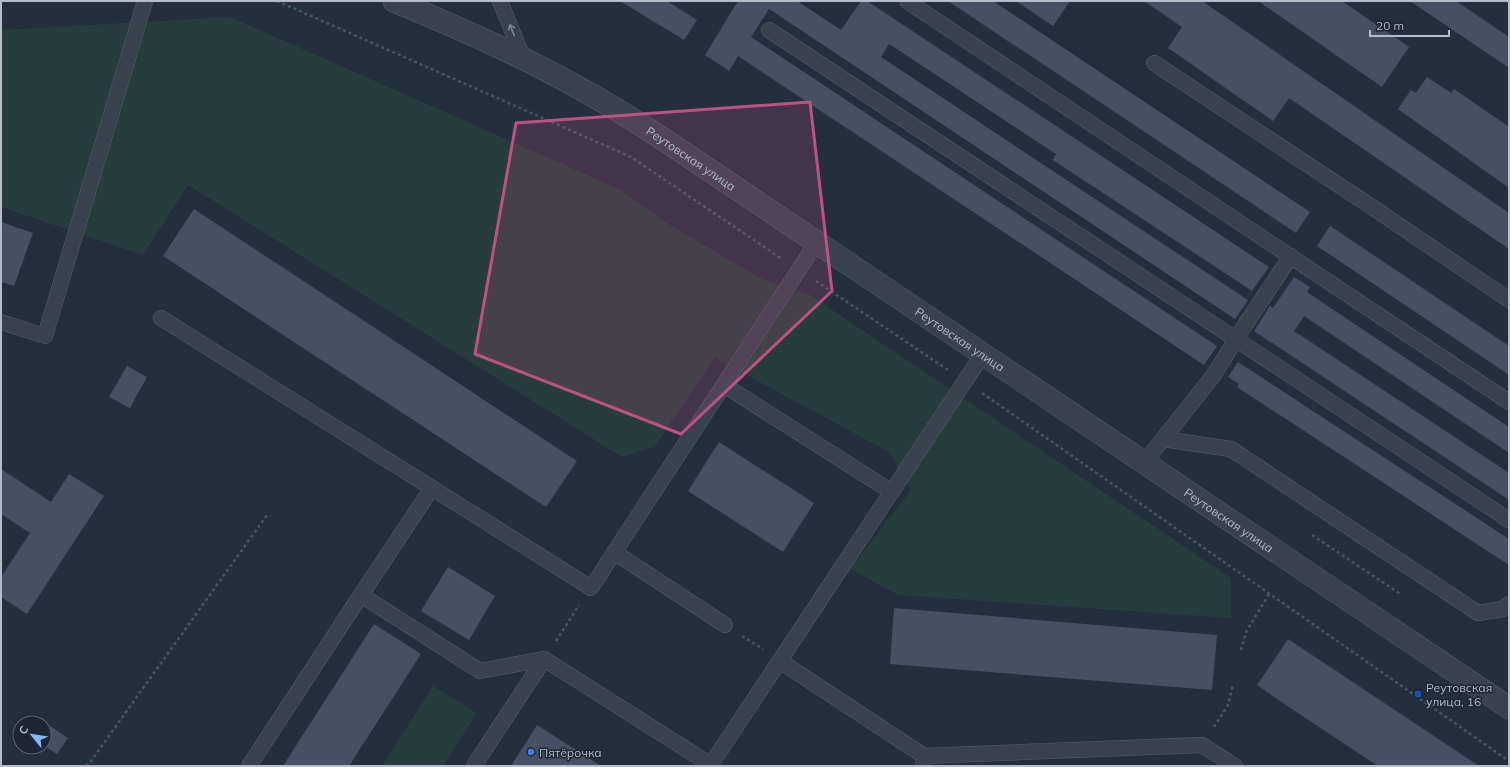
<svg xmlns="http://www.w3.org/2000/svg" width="1510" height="767" font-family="Mulish,sans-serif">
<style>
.green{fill:#263c3f}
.building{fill:#455162}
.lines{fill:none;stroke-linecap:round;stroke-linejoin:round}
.service-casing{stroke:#565f6c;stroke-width:16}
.tertiary-casing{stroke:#565f6c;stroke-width:23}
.path{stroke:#44595c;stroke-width:2.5;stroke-dasharray:3 3;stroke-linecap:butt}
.service{stroke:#38414e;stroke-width:15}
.tertiary{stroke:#38414e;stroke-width:22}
.oneway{stroke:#7c8592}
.marked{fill:#bd5182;fill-opacity:0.2;stroke:#bd5182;stroke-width:3;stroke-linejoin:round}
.transit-dot{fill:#1a4fb4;stroke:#1d2633;stroke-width:1.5}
.shop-dot{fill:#3f7fe0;stroke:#1d2633;stroke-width:1.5}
.labels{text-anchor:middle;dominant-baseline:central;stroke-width:3;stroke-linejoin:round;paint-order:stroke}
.street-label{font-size:12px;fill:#b4bcc9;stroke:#1d2633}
.poi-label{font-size:12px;fill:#b4bcc9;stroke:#1d2633;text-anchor:start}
</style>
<rect width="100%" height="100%" fill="#242f3e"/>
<path class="green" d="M230 17 619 189 673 227 764 280 810 295 1231 578V618L898 595 850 569 911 490 889 452 715 358 654 447 622 457 188 185 143 255 1 207V30Z
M433 686 477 713 443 766H382Z"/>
<path class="building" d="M620 1H667L697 20 684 40Z
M738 1H797L841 30 861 1H867L1269 267 1252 291 1053 160 1056 154 889 44 881 57 1248 300 1235 319 769 9 751 37 1217 346 1204 365 738 56 729 71 705 55Z
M948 1H993L1310 212 1296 233Z
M1016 1H1070L1053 26Z
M1144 1H1202L1509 213V249L1289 98 1273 121 1168 48 1182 27Z
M1258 1H1342L1409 47 1382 87Z
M1410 1H1456L1509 37V68Z
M1427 77 1451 93 1454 89 1509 127V188L1398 109 1411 90 1416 93Z
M194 209 577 461 546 507 163 256Z
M1 222 33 233 14 286 1 282Z
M1330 226 1509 346V375L1317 246Z
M1294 277 1310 287 1307 292 1509 427V453L1304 316 1294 331 1509 473V500L1254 331 1270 306 1273 308Z
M1238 362 1509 539V565L1237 387 1239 384 1228 377Z
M127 366 147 377 130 408 109 397Z
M719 442 814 503 783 552 688 491Z
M1 469 51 502 69 474 104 496 27 614 1 597V577L30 533 1 514Z
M448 567 495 596 469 640 421 611Z
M894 608 1217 635 1212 690 890 664Z
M374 624 421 654 349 766H283Z
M1288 639 1479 766H1378L1289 707 1257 685Z
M41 720 68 738 57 754 44 746V723H39Z
M537 725 601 766H511Z"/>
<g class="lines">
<defs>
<path id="service" d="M500 1 524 60
M907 1 1509 402
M769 30 1509 520
M1154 63 1378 211 1509 300
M161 318 432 488
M1 322 45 336 145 1
M724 385 892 492
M1163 439 1231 449 1478 613 1503 609 1509 604
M1144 463 1213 376 1245 325 1291 256
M614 552 725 625
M780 661 924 756 923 765
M924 756 1202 745 1235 766
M711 765 544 659 480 671 361 595 432 488 591 588 817 242
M249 766 361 595
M474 766 544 659
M710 766 983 354"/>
<g id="tertiary">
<path id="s1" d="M394 1C460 28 526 57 588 93 615 108 640 124 666 141L1509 708"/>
</g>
</defs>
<use href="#service" class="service-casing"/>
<use href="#tertiary" class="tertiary-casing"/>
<path class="path" d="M277 1 631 157 782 259
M816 281 948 370
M982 393 1509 761
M1312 535 1402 595
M742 636 763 649
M556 641 579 605
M1241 650 1246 632 1269 594
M1214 727 1228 705 1233 684
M86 766 91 761 267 515"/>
<use href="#service" class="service"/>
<use href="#tertiary" class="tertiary"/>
</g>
<defs><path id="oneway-shaft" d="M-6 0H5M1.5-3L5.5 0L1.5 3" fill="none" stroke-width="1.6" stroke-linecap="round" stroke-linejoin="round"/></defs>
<use class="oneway" href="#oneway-shaft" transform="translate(512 30) rotate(-112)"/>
<path class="marked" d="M810 102 832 291 681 434 475 354 516 123Z"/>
<rect class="transit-dot" x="1414" y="690" width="8" height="8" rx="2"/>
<circle class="shop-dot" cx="531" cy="752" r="4"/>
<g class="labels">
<g class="street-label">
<text stroke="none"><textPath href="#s1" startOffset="337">Реутовская улица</textPath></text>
<text stroke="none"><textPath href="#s1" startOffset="661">Реутовская улица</textPath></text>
<text stroke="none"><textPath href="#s1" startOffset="985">Реутовская улица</textPath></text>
</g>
<g class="poi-label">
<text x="1426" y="687">Реутовская<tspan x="1426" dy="14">улица, 16</tspan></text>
<text x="539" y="752">Пятёрочка</text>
</g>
</g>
<rect width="1510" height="767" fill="none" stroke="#b4bcc9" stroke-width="4"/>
<g transform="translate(32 735) rotate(300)"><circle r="19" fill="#1d2633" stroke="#59626f"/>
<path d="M0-3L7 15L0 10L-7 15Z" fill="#8ab4f8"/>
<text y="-6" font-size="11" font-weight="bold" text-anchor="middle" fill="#b4bcc9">С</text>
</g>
<path d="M1370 30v6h79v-6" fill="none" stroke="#b4bcc9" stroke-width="2"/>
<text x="1376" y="30" font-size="12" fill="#b4bcc9" stroke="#1d2633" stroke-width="3" paint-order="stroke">20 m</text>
</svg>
